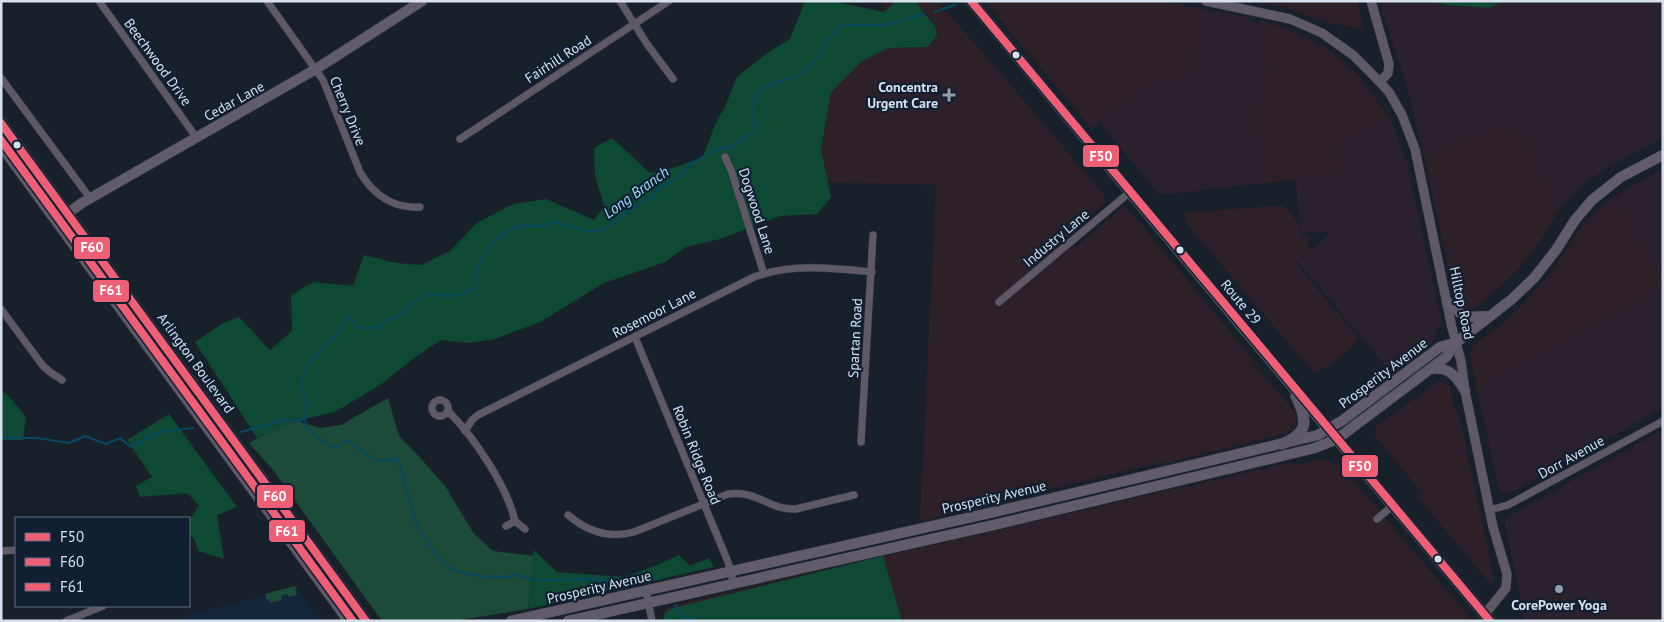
<svg xmlns="http://www.w3.org/2000/svg" width="1664" height="622" font-family="'PT Sans',sans-serif">
<style>
.commercial{fill:#2e2029}
.industrial{fill:#2b212d}
.built{fill:#13263b}
.green{fill:#1d4b39}
.forest{fill:#0e4934}
.lines{fill:none;stroke-linecap:round;stroke-linejoin:round}
.stream{stroke:#054862;stroke-width:2}
.minor-casing{stroke:#343c44;stroke-width:8}
.tertiary-casing{stroke:#343c44;stroke-width:10}
.secondary-casing{stroke:#343c44;stroke-width:11}
.primary-casing{stroke:#343c44;stroke-width:12}
.minor{stroke:#5f5865;stroke-width:7}
.tertiary{stroke:#5f5865;stroke-width:9}
.secondary{stroke:#625b69;stroke-width:10}
.primary{stroke:#5f5869;stroke-width:11}
.bus-1-casing{stroke:#102032;stroke-width:11}
.bus-2-casing{stroke:#102032;stroke-width:11}
.bus-3-casing{stroke:#102032;stroke-width:11}
.bus-1{stroke:#ee5e75;stroke-width:8}
.bus-2{stroke:#ee5e75;stroke-width:8}
.bus-3{stroke:#ee5e75;stroke-width:8}
.bus-dot{fill:#d7e1ee;stroke:#102032;stroke-width:2}
.poi-dot{fill:#949ea9;stroke:#102032;stroke-width:2}
.labels{text-anchor:middle;dominant-baseline:central;stroke-width:4.5;stroke-linejoin:round;paint-order:stroke}
.street-label{font-size:14px;fill:#d7e1ee;stroke:#102032}
.poi-label{font-size:14px;font-weight:bold;fill:#d7e1ee;stroke:#102032;text-anchor:end}
.water-label{font-size:15px;font-style:italic;fill:#a0defd;stroke:#102032}
.line-badge{stroke:#102032;stroke-width:2}
.badge-label{font-size:14px;text-anchor:middle;font-weight:bold;fill:#fff}
</style>
<rect width="100%" height="100%" fill="#18212a"/>
<path class="commercial" d="M880 1H936L986 56 1104 195 1105 199 1102 205 1066 237 1075 248 1123 207 1128 209 1254 361 1252 362 1293 410 1296 414V422L1292 431 1287 433 1162 464 1161 462 920 521 936 185 819 182 828 42 886 8Z
M985 1H1162L1207 10 1190 79 1163 81 1142 89 1092 129Z
M1255 1H1358L1363 29 1324 22 1289 9Z
M1259 20 1296 32 1330 51 1359 76 1390 119 1339 142 1343 178 1296 180 1262 183 1253 115 1267 69Z
M1497 124 1521 126 1539 160 1537 165 1541 173 1546 176 1561 207 1535 249 1512 276 1474 309 1463 310 1456 302 1424 156Z
M1617 195 1663 279V289L1477 389 1471 361 1470 354 1474 345 1505 322 1528 299 1554 269 1582 226 1598 209Z
M1283 205 1299 224 1301 236H1308L1311 240 1307 245 1311 250 1295 263 1358 337 1352 347 1327 368 1325 366 1315 374 1190 228 1183 213Z
M1439 381 1449 385 1455 412 1458 411 1494 579 1490 583 1417 496 1423 494 1374 434 1377 426Z
M1323 458 1338 466 1339 464 1473 621H664L663 613 666 609 674 605 1292 462 1293 466Z"/>
<path class="industrial" d="M1379 1H1663V138L1602 171 1581 186 1561 207 1546 176 1541 173 1537 165 1539 160 1521 126 1503 135 1497 124 1424 156 1409 93Z
M1207 10 1248 17V21L1260 23 1267 69 1253 115 1262 183 1160 195 1100 123 1142 89 1163 81 1190 79Z
M1390 119 1407 162 1442 326 1437 327 1434 341 1393 375 1298 261 1332 232 1301 233 1296 180 1343 178 1339 142Z
M1663 169V279L1617 195Z
M1663 289V408L1510 493H1504L1499 490 1477 389Z
M1663 430V621H1525L1505 524 1506 518Z"/>
<path class="built" d="M296 588 320 621H185L183 616Z"/>
<path class="green" d="M388 398 399 436 416 453 445 486 474 534 493 551 534 556 528 609 453 621H382L273 470 249 443 276 428 296 421 321 428 341 425Z
M295 586 297 589 295 590 297 595 289 597 287 594 281 596 282 600 270 603 269 600H267L265 594Z"/>
<path class="forest" d="M805 1H839L841 3 884 12 896 1H917C920 12 930 18 935 27 936 30 936 33 937 36L927 47 888 48 862 61 831 92 821 150 831 197 817 214 780 216 720 239 686 247 665 262 604 283 540 322 495 339 469 343 441 340 414 358 383 383 335 412 296 421 257 438 195 342 223 323 239 317 270 350 292 331 291 295 313 282 353 286 364 255 396 263 421 265 450 251 477 223 513 204 546 199 594 220 604 206 595 175 594 148 612 138 650 173 676 167 703 157 716 122 724 109 737 77 767 53 790 39Z
M1428 1H1503L1489 8 1447 5Z
M1 391 9 396 26 417 23 440H1Z
M169 414 237 507 217 515 224 559 198 551 194 538 189 536V521L199 505 187 493 140 497 136 486 152 477 127 440Z
M534 550 557 572 624 577 655 566 679 555 690 566 709 558 714 567 528 609Z
M883 556 902 621H663L665 613 670 609Z"/>
<g class="lines">
<path class="stream" d="M935 12 955 5
M241 432 283 420 301 421 305 417
M1 438H37L69 443 85 436 106 444 120 438 131 447 161 432 193 428
M659 579H641L632 584 593 579 535 580 517 575 504 577 478 576 453 570 438 557 417 526 398 459 376 461 347 440 335 448C323 440 305 434 305 417 305 412 307 407 306 402 305 398 303 394 303 391 298 364 323 351 337 334 343 327 341 322 350 316L358 328H379L387 320 401 315 414 302 428 293C444 298 461 297 475 288L478 267 485 253 492 244 507 232 518 226H544L555 222 590 232 603 229 621 217 628 210 651 198 660 188 680 176 692 163 708 154 721 148 733 147 755 130 753 109 754 99 763 88 774 83 797 76 809 67 820 55 826 42 842 25C858 24 874 26 889 24 901 22 912 17 924 14
M675 605 684 616 695 621
M810 621H840"/>
<defs>
<path id="minor" d="M99 1 196 137
M267 1 323 80 360 172C373 195 394 209 420 207
M620 1 647 44 673 79
M1 78 90 198
M460 139 669 1
M725 157 731 170 764 274
M999 302 1130 192
M1 309 43 366 50 372 62 380
M635 337 728 562 734 584
M432 408a8 8 0 1 1 16 0a8 8 0 1 1-16 0Z
M448 411C474 437 507 486 515 521L525 529
M465 431 472 420 478 415 754 277C792 263 832 268 872 272
M861 442 873 235
M1490 510 1508 505 1663 421
M568 515C588 532 609 539 634 532L728 494C759 490 767 510 796 509L854 495
M1377 519 1392 506
M506 526 515 521
M1 551 16 550
M646 591 652 621
M66 621 103 606"/>
<path id="tertiary" d="M1206 1 1290 19 1322 33 1353 55 1370 72 1389 92 1402 115 1415 149 1452 328 1461 361 1465 391 1493 527 1507 574 1506 588 1485 614
M1371 1 1389 64 1388 73 1380 82"/>
<path id="secondary" d="M57 221 82 203 316 69 422 1
M1447 302 1465 317 1490 316
M1431 369C1449 366 1457 377 1465 391
M511 621 994 512 1318 435 1343 420 1440 347 1457 342
M568 621 998 524 1315 448 1337 439 1446 357 1457 342 1512 299 1534 278 1556 250 1575 220 1592 200 1621 177 1663 155"/>
<path id="primary" d="M971 1 1246 331 1490 621
M1 123 366 621
M1 145 349 621
M1282 444C1310 433 1307 419 1296 396"/>
</defs>
<use href="#minor" class="minor-casing"/>
<use href="#tertiary" class="tertiary-casing"/>
<use href="#secondary" class="secondary-casing"/>
<use href="#primary" class="primary-casing"/>
<use href="#minor" class="minor"/>
<use href="#tertiary" class="tertiary"/>
<use href="#secondary" class="secondary"/>
<use href="#primary" class="primary"/>
<defs>
<path id="bus-1" d="M971 1 1490 621"/>
<path id="bus-2" d="M1 123 366 621"/>
<path id="bus-3" d="M1 140 353 621"/>
</defs>
<use href="#bus-1" class="bus-1-casing"/>
<use href="#bus-2" class="bus-2-casing"/>
<use href="#bus-3" class="bus-3-casing"/>
<use href="#bus-1" class="bus-1"/>
<use href="#bus-2" class="bus-2"/>
<use href="#bus-3" class="bus-3"/>
</g>
<g class="bus-dot">
<circle cx="1016" cy="55" r="4.5"/>
<circle cx="17" cy="145" r="4.5"/>
<circle cx="1180" cy="250" r="4.5"/>
<circle cx="1438" cy="559" r="4.5"/>
</g>
<g class="poi-dot">
<path d="M946.5 87.5h5v5h5v5h-5v5h-5v-5h-5v-5h5z"/>
<circle cx="1559" cy="589" r="5"/>
</g>
<g class="labels">
<g class="street-label">
<text transform="translate(558 59) rotate(-33)">Fairhill Road</text>
<text transform="translate(158 62) rotate(54)">Beechwood Drive</text>
<text transform="translate(234 101) rotate(-29)">Cedar Lane</text>
<text transform="translate(348 111) rotate(68)">Cherry Drive</text>
<text transform="translate(757 211) rotate(72)">Dogwood Lane</text>
<text transform="translate(1056 238) rotate(-40)">Industry Lane</text>
<text transform="translate(1241 302) rotate(50)">Route 29</text>
<text transform="translate(1462 303) rotate(78)">Hilltop Road</text>
<text transform="translate(654 313) rotate(-27)">Rosemoor Lane</text>
<text transform="translate(855 338) rotate(-87)">Spartan Road</text>
<text transform="translate(196 363) rotate(54)">Arlington Boulevard</text>
<text transform="translate(1383 373) rotate(-37)">Prosperity Avenue</text>
<text transform="translate(697 455) rotate(68)">Robin Ridge Road</text>
<text transform="translate(1571 457) rotate(-29)">Dorr Avenue</text>
<text transform="translate(994 497) rotate(-13)">Prosperity Avenue</text>
<text transform="translate(599 587) rotate(-13)">Prosperity Avenue</text>
</g>
<g class="poi-label">
<text x="938" y="87">Concentra<tspan x="938" dy="16">Urgent Care</tspan></text>
<text x="1559" y="605" text-anchor="middle">CorePower Yoga</text>
</g>
<g class="water-label">
<text transform="translate(636 192) rotate(-36)">Long Branch</text>
</g>
</g>
<g class="line-badge">
<rect x="1082" y="144" width="38" height="24" rx="5" fill="#ee5e75"/>
<rect x="73" y="236" width="38" height="24" rx="5" fill="#ee5e75"/>
<rect x="92" y="279" width="38" height="24" rx="5" fill="#ee5e75"/>
<rect x="1341" y="454" width="38" height="24" rx="5" fill="#ee5e75"/>
<rect x="256" y="484" width="38" height="25" rx="5" fill="#ee5e75"/>
<rect x="268" y="519" width="38" height="24" rx="5" fill="#ee5e75"/>
</g>
<g class="badge-label">
<text x="1101" y="161">F50</text>
<text x="92" y="252">F60</text>
<text x="111" y="295">F61</text>
<text x="1360" y="471">F50</text>
<text x="275" y="501">F60</text>
<text x="287" y="536">F61</text>
</g>
<rect width="1664" height="622" fill="none" stroke="#d7e1ee" stroke-width="5"/>
<rect x="15" y="517" width="175" height="90" fill="#102032" stroke="#606d7d"/>
<rect x="25" y="533" width="25" height="8" fill="#ee5e75" stroke="#606d7d"/>
<text x="60" y="542" font-size="15" fill="#d7e1ee">F50</text>
<rect x="25" y="558" width="25" height="8" fill="#ee5e75" stroke="#606d7d"/>
<text x="60" y="567" font-size="15" fill="#d7e1ee">F60</text>
<rect x="25" y="583" width="25" height="8" fill="#ee5e75" stroke="#606d7d"/>
<text x="60" y="592" font-size="15" fill="#d7e1ee">F61</text>
</svg>
